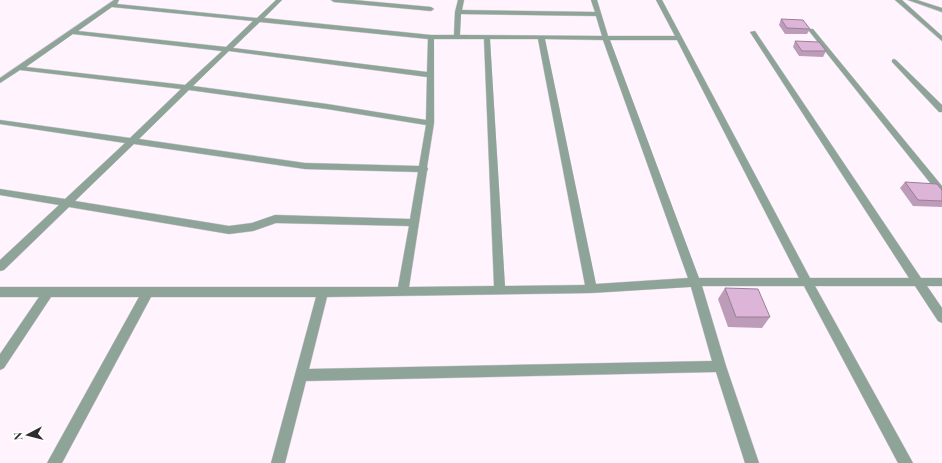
<svg xmlns="http://www.w3.org/2000/svg" width="942" height="463" font-family="'Playfair Display',serif">
<style>
.lines{fill:none;stroke-linecap:round;stroke-linejoin:round}
.minor-casing{stroke:#dad0d9;stroke-width:1}
.tertiary-casing{stroke:#dad0d9;stroke-width:1}
.minor{fill:#8fa499;fill-rule:evenodd}
.tertiary{fill:#8fa499;fill-rule:evenodd}
.wall{fill:#bd9cba}
.building{fill:#dcb5d8;stroke:#9a7f97}
</style>
<rect width="100%" height="100%" fill="#fff4fe"/>
<g class="lines">
<defs>
<path id="minor" d="M114 0H119L117 4 257 18 276 0H282L264 18 431 35H454L455 12 458 0H464L462 10 595 12 591 0H597L608 36H675L656 0H662L810 278H909L750 32 755 31 921 278H942V286H927L942 308V323L938 321 915 286H815L913 463H898L804 286H702L726 366 759 463H745L716 372 306 381 285 463H271L316 297H151L62 463H47L139 297H51L4 368 0 370V354L39 297H0V287H398L409 226 276 223 253 231 229 234 69 207 4 270 0 271V260L59 205 0 195V189L65 199 125 143 0 124V120L130 138 181 89 20 70 0 83V78ZM112 7 253 21 226 47 78 31ZM461 14 596 16 602 36 460 35ZM260 22 428 39 427 72 233 48ZM73 34 222 51 185 85 26 67ZM434 39H484L494 286 409 287 427 171 428 169 427 167 434 123ZM490 39H538L585 285 505 286ZM545 39 603 40 688 278 596 284ZM610 40H677L799 278H699ZM229 51 427 77 426 120 327 104 193 86ZM189 90 327 109 426 125 419 166 305 163 139 139ZM134 144 305 169 418 172 410 219 275 215 252 223 229 226 75 201ZM691 287 712 361 309 369 327 297 591 293Z
M331 0H354L431 7 434 9 431 11 334 2Z
M895 0H902L942 36V41Z
M809 29H813L942 186V195L939 194 809 31Z
M894 59 896 60 942 105V112H939L892 62V60Z"/>
<path id="tertiary" d="M908 0H917L942 8V12Z"/>
</defs>
<use href="#minor" class="minor-casing"/>
<use href="#tertiary" class="tertiary-casing"/>
<use href="#minor" class="minor"/>
<use href="#tertiary" class="tertiary"/>
</g>
<path class="wall" d="M781 19 810 29 807 34H785L779 25Z
M795 41 826 51 823 57 799 56 793 47Z
M905 182 942 190V207L913 206 900 188Z
M725 288 770 317 762 328 728 327 718 299Z"/>
<path class="building" d="M781 19 803 20 810 29 787 28Z
M795 41 819 42 826 51H802Z
M905 182 937 184 942 190V201L918 200Z
M725 288 758 289 770 317H736Z"/>
<g transform="translate(28 435) rotate(263)" stroke="#ffffff" stroke-width="3" paint-order="stroke">
<path d="M0-3L7 15L0 10L-7 15Z" fill="#2f2c2f"/>
<text y="-6" font-size="11" font-weight="bold" text-anchor="middle" fill="#2f2c2f">N</text>
</g>
</svg>
